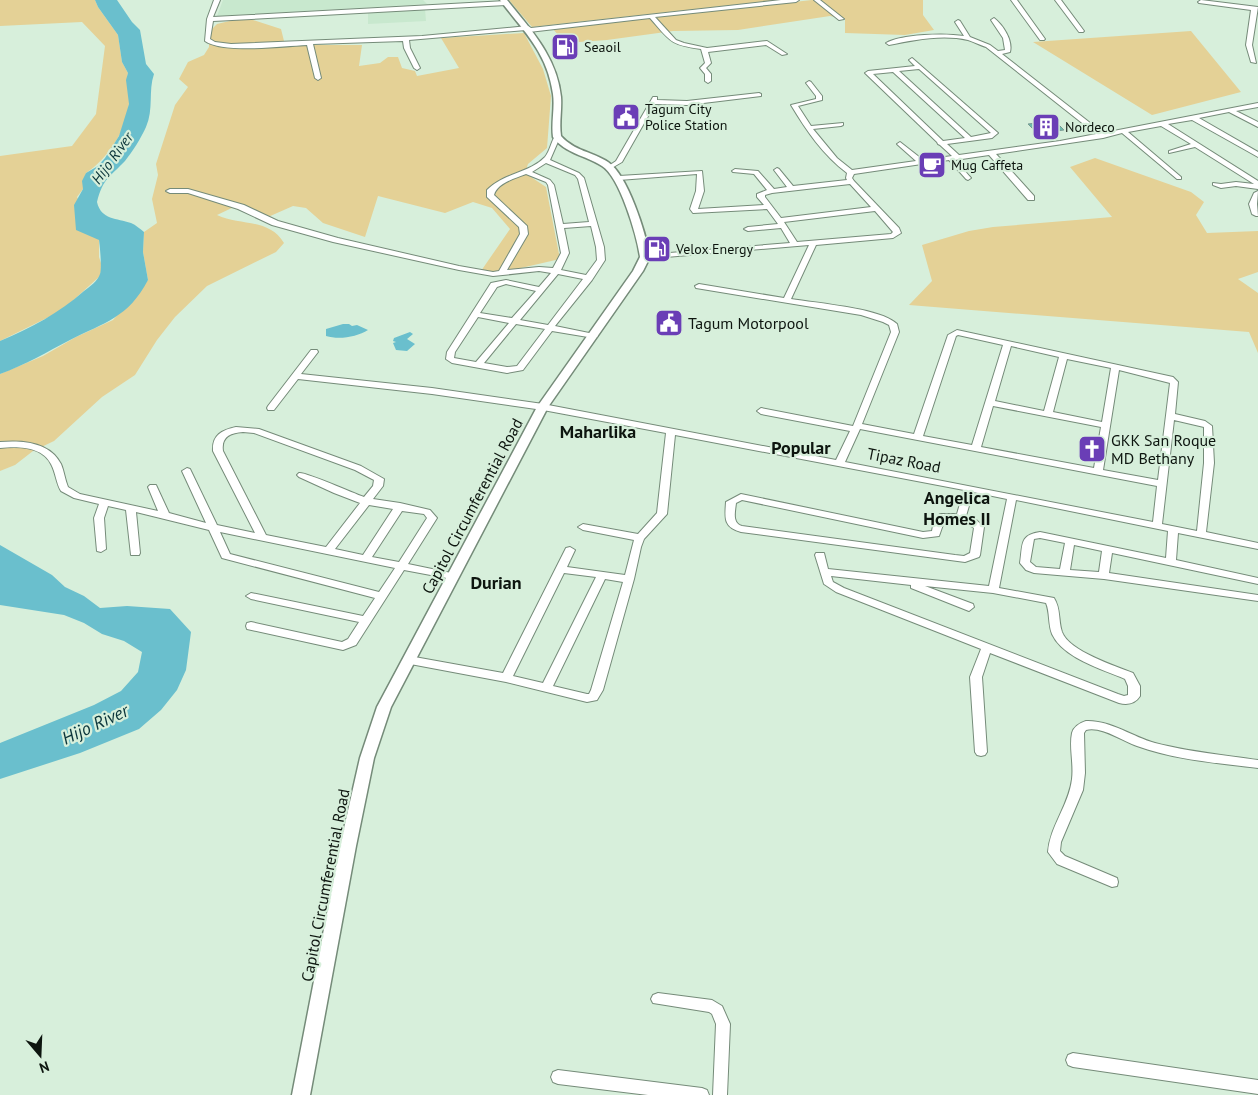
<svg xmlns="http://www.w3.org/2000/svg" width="1258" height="1095" font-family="'PT Sans',sans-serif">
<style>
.built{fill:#c8e8ce}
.green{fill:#e4d196}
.water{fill:#6abfcd}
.building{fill:#6bbdad;stroke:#789891}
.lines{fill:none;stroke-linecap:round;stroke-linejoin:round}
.minor-casing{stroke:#758b79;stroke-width:2}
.major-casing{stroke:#758b79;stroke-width:3}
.minor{fill:#fff;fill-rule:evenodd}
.major{fill:#fff;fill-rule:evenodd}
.labels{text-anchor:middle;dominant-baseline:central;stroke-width:4.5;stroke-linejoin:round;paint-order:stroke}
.far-poi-label{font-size:14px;fill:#0d150f;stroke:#d7efdb;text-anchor:start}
.far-water-label{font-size:15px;font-style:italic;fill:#0b353b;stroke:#d7efdb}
.poi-label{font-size:16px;fill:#0d150f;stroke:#d7efdb;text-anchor:start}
.street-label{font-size:16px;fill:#0d150f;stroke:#d7efdb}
.neighbourhood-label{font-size:18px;font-weight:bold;fill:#0d150f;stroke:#d7efdb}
.water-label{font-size:18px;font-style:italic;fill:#0b353b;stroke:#d7efdb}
</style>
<rect width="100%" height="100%" fill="#d7efdb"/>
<path class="built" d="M223 0H423L427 4 217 16Z
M425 9 426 21 368 24V12Z"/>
<path class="green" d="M0 0H95L98 7 118 35 122 62 128 73C125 83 130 92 129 103 128 128 107 160 86 173L83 189 77 197 99 240V257L102 266 100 276 68 305 53 315 0 341V156L72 146 96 114 105 46 82 22 0 26Z
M509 0H778L532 27Z
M812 0H923V15L934 30 905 35 845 33V19L830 16 738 30 673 31 607 40 565 43 553 29Z
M234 20H253L281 29 285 45H362L359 66 380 63 388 57H398L402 68 415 71 417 76 459 68 441 38 524 33 543 69 551 96 547 148 528 164 525 173 546 187 560 259 508 271H481L510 229 492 208 473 202 445 213 378 196 365 237 323 223 306 208 293 206 268 217 236 206 217 215C240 226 269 218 284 243L276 252 207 286 175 317 157 340 135 375 102 397 54 441 33 451 15 465 0 471V374L43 356 76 337 113 320 148 280 143 252 144 232 157 223 152 199 158 175 156 164 175 105 188 87 179 79 188 62 204 55 209 47V32L217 24Z
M1191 31 1241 92 1152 115 1033 42Z
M1095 158 1191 192 1204 202 1196 215 1207 233 1258 231V272L1238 279 1258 293V353L1249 332 909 305 932 281 922 245 969 231 993 227 1112 217 1070 167Z"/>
<path class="water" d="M95 0H117L132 22 140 30 146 64 154 74C148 91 154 109 146 127 141 138 133 151 125 161 110 177 103 178 97 202 101 220 117 218 131 223 136 225 140 229 144 232L143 252 148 280C128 318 105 322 70 340 47 352 25 365 0 374V341C31 328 59 313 84 291 89 287 98 281 100 274 102 268 100 247 99 240L76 230 74 205 83 189 82 181 86 173 98 166 105 158 119 136 129 104 126 80 128 73 122 62 118 35 98 7Z
M343 324H349L352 326 357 325 368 330C357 337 339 340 326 336V329Z
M410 332 413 334 407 339 415 344 407 351 396 350 393 343 396 342 393 341 394 338Z
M0 545 52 575 65 587 84 596 100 608 127 606 170 609 191 632 186 670 177 690 161 710 139 729 80 753 0 779V743L94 705 121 691 138 672 142 652 124 641 102 634 84 623 64 615 0 605Z"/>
<path class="building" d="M1055 121 1064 130 1037 133 1028 124Z"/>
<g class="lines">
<defs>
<path id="minor" d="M214 0H220L213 17 506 1 509 3 506 5 213 21 210 39 215 42 231 44 422 36 528 26 531 28 781 0H799L796 2 655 17 676 40 684 43 707 48 767 41 787 54 782 55 766 45 708 52 711 63 706 68 711 74V81L708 83 705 81V74L700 68 705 63 701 49C670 45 670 41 650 18L529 32 526 30 409 40 410 48 420 68 417 70 414 68 404 48 403 41 313 44 321 78 318 80 315 78 307 45C283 46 223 54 205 41L207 19Z
M814 0H820L844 19 839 20Z
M1011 0H1017L1045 39 1044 40H1040Z
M1055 0H1061L1084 31 1083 32H1079Z
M1201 0 1258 7 1252 45 1256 63 1251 62 1246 45 1251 10 1199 3 1198 2Z
M994 18C1003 25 1013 40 1010 52L1002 54 1103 133 1258 103V107L1236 111 1258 122V127L1229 112 1199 118 1258 152V157L1192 120 1168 124 1258 181V189L1236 186 1221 188 1213 185V183L1221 184 1236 182 1254 184 1195 147 1169 153V151L1191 144 1161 126 1128 132 1181 177V179H1177L1122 133 1103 138 996 154 1034 196V200H1028L989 155 955 160 971 178 968 180 966 179 949 160 854 174 852 178 854 181 899 228 901 233 893 238 816 245 791 299C815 303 881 308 897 324L899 332 862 424 914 434 948 335 957 330 1173 377 1178 382 1175 414 1205 421 1212 426 1214 463 1206 532 1258 543V549L1178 533 1176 560 1258 578V584L1112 553 1109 573 1258 595V601L1104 579 1034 573 1026 570 1020 563C1023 545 1019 535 1040 532L1166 558 1168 531 1016 500 999 588 1054 598C1061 609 1058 620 1062 632 1069 651 1115 666 1133 673L1140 686V696C1135 704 1127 705 1119 703L990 653 982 677 987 752 985 755 981 756 977 755 975 752 970 677 981 649 836 592 824 584 815 555 816 553H824L828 569 989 586 1007 499 973 492 966 516 975 519 984 527 980 555 979 557 965 562 741 532C723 527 725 518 726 502L741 494 923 532 932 531 934 520 940 514H957L964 490 675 435 667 514 644 539 641 547 634 579 603 690 597 700 587 702 506 682 405 663 404 660 405 657 409 656 503 673 566 548 570 547 575 550 567 567 625 575 634 540 583 530 578 527 583 524 638 534 657 513 666 433 543 410 432 394 298 379 274 410H268L267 408 268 406 311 350H317L318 352 301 374 432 388 543 404 836 460 850 431 761 414 757 411 761 408 853 426 891 332 889 325 883 322 861 315 696 288 695 286 699 284 784 298 809 245 642 259 641 257 645 255 790 243 781 228 748 231 744 229 748 227 778 224 767 209 693 213 690 209 696 191 697 174 619 180 616 178 619 176 702 171 704 191 698 209 764 205 757 197V194L767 190 754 174 733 172 732 171 735 169 758 171 774 189 787 187 774 170 777 168 779 169 793 186 847 180 846 178 847 173C823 155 806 130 791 105L816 99V96L806 83 809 81 811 82 822 96V100L798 106 811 126 843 123V125L841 126 813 129 837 158 852 170 916 161 898 145 897 144 900 142 923 160 952 156 940 145 938 144 937 142 865 73 868 71 915 66 909 60 912 58 998 133 992 138 947 144 959 155 1060 141 1096 134 986 47C980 45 974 42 968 40 942 34 914 40 889 45L886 43C902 34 945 33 964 36L955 22 958 20 960 21 970 37 990 45 998 51 1005 50 1003 38 991 20ZM919 69 991 133 971 137 899 71ZM893 72 965 138 943 141 873 74ZM850 184 871 207 781 218 765 197V195L772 193ZM875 211 893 232 891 234 797 242 784 222ZM958 335 1003 345 972 445 923 436 956 336ZM1011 346 1059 357 1044 411 995 401ZM1067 359 1111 368 1102 422 1053 412ZM1119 370 1170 383 1158 480 1103 470ZM993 406 1101 427 1094 468 981 447ZM1174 420 1204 427V463L1197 531 1162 524ZM860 429 1157 486 1153 522 845 462ZM742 500 923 538 939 536 945 519 964 522 974 528 970 553 964 556 955 555 742 526C732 523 735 512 736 503ZM1040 538 1065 543 1060 569 1036 567 1030 562 1034 539ZM1074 545 1102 551 1099 572 1070 570ZM564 573 596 577 543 683 513 676ZM831 576 911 585V588L969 611 974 607 973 604 925 586 993 593 1046 603C1050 612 1048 624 1052 634 1063 658 1102 669 1125 679L1128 686V695L1124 696 1118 694 844 588 833 582ZM605 579 623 582 591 690 589 694H587L553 686Z
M759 93 761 94V96L687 105 655 104 622 162 610 169 607 167 616 161 653 97H657V100L687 101Z
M555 136 560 137 550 160 579 173 584 178 604 247 605 260 592 280 555 326 594 334 598 336 594 338 552 331 523 370 507 373 452 363 446 359 447 352 491 283 506 280 539 287 551 273 539 271 493 276 459 270 333 242 272 225 238 209 188 193H170L166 191 170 189H188L244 205 278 221 338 238 459 266 493 272 499 271 520 234 519 227 487 197V190C503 173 530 173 545 157 550 151 551 142 555 136ZM546 163 575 175 578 179 589 222 563 224 554 185 550 180 532 172ZM526 174 546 182 548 185 561 253 553 268 539 267 507 270 528 234 527 226 494 195C497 183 516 178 526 174ZM591 226 596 247 597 260 586 275 561 270 569 253 564 228ZM558 274 583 279 548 325 520 320ZM506 284 536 291 512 318 480 313 497 287ZM478 317 509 323 476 362 454 358 455 352ZM516 324 545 329 517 366 507 367 484 363Z
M1258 191 1257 204 1258 216H1256L1252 214 1249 204 1254 193Z
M236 427 259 429 361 466 384 479 383 486 373 499 400 503 430 510 437 518 408 564 456 574 457 576 456 578 452 579 404 570 356 645 343 650 247 629 246 626 247 623 251 622 342 642 348 639 359 622 251 599 246 596 251 593 363 616 375 598 222 558 209 530 136 512 140 553 139 555H131L126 510 108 506 104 518 106 549 101 552 97 551 94 518 99 504 74 498 61 491C56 483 56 473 51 464 42 446 17 446 0 448V442C22 440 50 442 61 464 64 471 65 480 68 487L80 494 158 511 148 487 150 485H156L169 513 206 523 182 471 187 468 190 469 217 525 255 533 213 451C212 435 222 430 236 427ZM243 432 254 433 355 470 374 480 373 486 364 497C353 493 306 472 299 473L297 475 299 477 334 493 360 503 326 547 266 535 223 451C221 437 230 433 243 432ZM369 505 393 509 363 555 335 549ZM402 511 424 514 427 518 399 562 372 557ZM220 532 395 568 379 592 230 554Z
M1086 721C1110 720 1133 737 1155 743 1189 752 1224 755 1258 760V768C1217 763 1176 760 1137 746 1122 741 1102 726 1086 730L1084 733 1085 773 1083 790 1061 842 1060 851 1065 856 1117 878 1118 882 1117 886 1112 887 1057 864 1048 852C1050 826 1069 805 1072 779 1074 764 1069 747 1072 733 1074 726 1080 723 1086 721Z
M658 993 712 1000 722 1006 730 1024 727 1095H713L716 1024 712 1014 709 1012 653 1003 651 999 653 995Z
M1073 1053 1258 1080V1094L1073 1067 1068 1065 1066 1060 1068 1055Z
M558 1070 702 1088 707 1090 709 1095H648L558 1084 553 1082 551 1077 553 1072Z"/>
<path id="major" d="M500 0H507C531 30 557 57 561 97 562 110 559 123 561 136 574 151 593 152 608 162 628 175 646 234 650 257L643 271 548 407 391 707 374 758 356 846 310 1095H292L340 846 360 758 377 707 537 407 633 271 640 257C637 236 620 177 602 166 585 155 566 154 553 137 551 123 555 108 553 94 547 52 524 32 500 0Z"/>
</defs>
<use href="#minor" class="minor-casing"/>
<use href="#major" class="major-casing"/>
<use href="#minor" class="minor"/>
<use href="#major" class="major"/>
</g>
<defs>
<symbol id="fuel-square" viewBox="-11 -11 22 22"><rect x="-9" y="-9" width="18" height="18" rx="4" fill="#6a3eb6" stroke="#d7efdb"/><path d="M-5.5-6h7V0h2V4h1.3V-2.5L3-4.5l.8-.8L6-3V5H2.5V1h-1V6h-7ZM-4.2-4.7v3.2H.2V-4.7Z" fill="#fff"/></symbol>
<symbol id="civic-square" viewBox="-11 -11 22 22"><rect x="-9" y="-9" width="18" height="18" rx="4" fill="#6a3eb6" stroke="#d7efdb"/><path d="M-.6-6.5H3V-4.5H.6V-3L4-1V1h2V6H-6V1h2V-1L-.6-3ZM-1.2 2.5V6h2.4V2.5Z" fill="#fff"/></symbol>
<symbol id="building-square" viewBox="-11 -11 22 22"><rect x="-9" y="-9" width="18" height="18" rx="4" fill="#6a3eb6" stroke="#d7efdb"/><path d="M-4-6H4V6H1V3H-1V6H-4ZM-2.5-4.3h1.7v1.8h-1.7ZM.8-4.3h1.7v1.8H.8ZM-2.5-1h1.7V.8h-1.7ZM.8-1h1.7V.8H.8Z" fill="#fff"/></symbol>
<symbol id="cafe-square" viewBox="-11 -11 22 22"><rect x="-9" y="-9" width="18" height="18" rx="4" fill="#6a3eb6" stroke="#d7efdb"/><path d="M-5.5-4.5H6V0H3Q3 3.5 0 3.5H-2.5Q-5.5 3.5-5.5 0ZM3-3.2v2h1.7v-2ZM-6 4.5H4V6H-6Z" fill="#fff"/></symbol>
<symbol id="church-square" viewBox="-11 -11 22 22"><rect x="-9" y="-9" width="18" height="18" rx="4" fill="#6a3eb6" stroke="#d7efdb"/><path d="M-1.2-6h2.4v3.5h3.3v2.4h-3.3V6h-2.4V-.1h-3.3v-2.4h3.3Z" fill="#fff"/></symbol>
</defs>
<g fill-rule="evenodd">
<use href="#fuel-square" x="549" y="31" width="32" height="32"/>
<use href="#civic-square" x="610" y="101" width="32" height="32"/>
<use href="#building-square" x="1030" y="111" width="32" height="32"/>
<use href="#cafe-square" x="916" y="149" width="32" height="32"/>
<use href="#fuel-square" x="641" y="233" width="32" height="32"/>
<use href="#civic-square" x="653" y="307" width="32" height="32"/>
<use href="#church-square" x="1076" y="433" width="32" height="32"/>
</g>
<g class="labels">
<g class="far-poi-label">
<text x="584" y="47">Seaoil</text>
<text x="645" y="109">Tagum City<tspan x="645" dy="16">Police Station</tspan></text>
<text x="1065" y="127">Nordeco</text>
<text x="951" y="165">Mug Caffeta</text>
<text x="676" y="249">Velox Energy</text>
</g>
<g class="far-water-label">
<text transform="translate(112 158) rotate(-54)">Hijo River</text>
</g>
<g class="poi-label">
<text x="688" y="323">Tagum Motorpool</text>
<text x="1111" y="440">GKK San Roque<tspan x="1111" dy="18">MD Bethany</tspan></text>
</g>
<g class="street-label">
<text transform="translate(904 460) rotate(11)">Tipaz Road</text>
<text transform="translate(472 506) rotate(-62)">Capitol Circumferential Road</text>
<text transform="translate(325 885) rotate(-79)">Capitol Circumferential Road</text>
</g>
<g class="neighbourhood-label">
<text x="598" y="431">Maharlika</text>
<text x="801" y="447">Popular</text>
<text x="957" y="497">Angelica<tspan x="957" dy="21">Homes II</tspan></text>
<text x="496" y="582">Durian</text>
</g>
<g class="water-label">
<text transform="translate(95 724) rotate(-25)">Hijo River</text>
</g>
</g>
<g transform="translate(40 1055) rotate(161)" stroke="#d7efdb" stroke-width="4" paint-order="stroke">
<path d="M0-4L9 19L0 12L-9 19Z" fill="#0d150f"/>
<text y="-8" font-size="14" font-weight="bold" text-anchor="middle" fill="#0d150f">N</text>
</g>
</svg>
